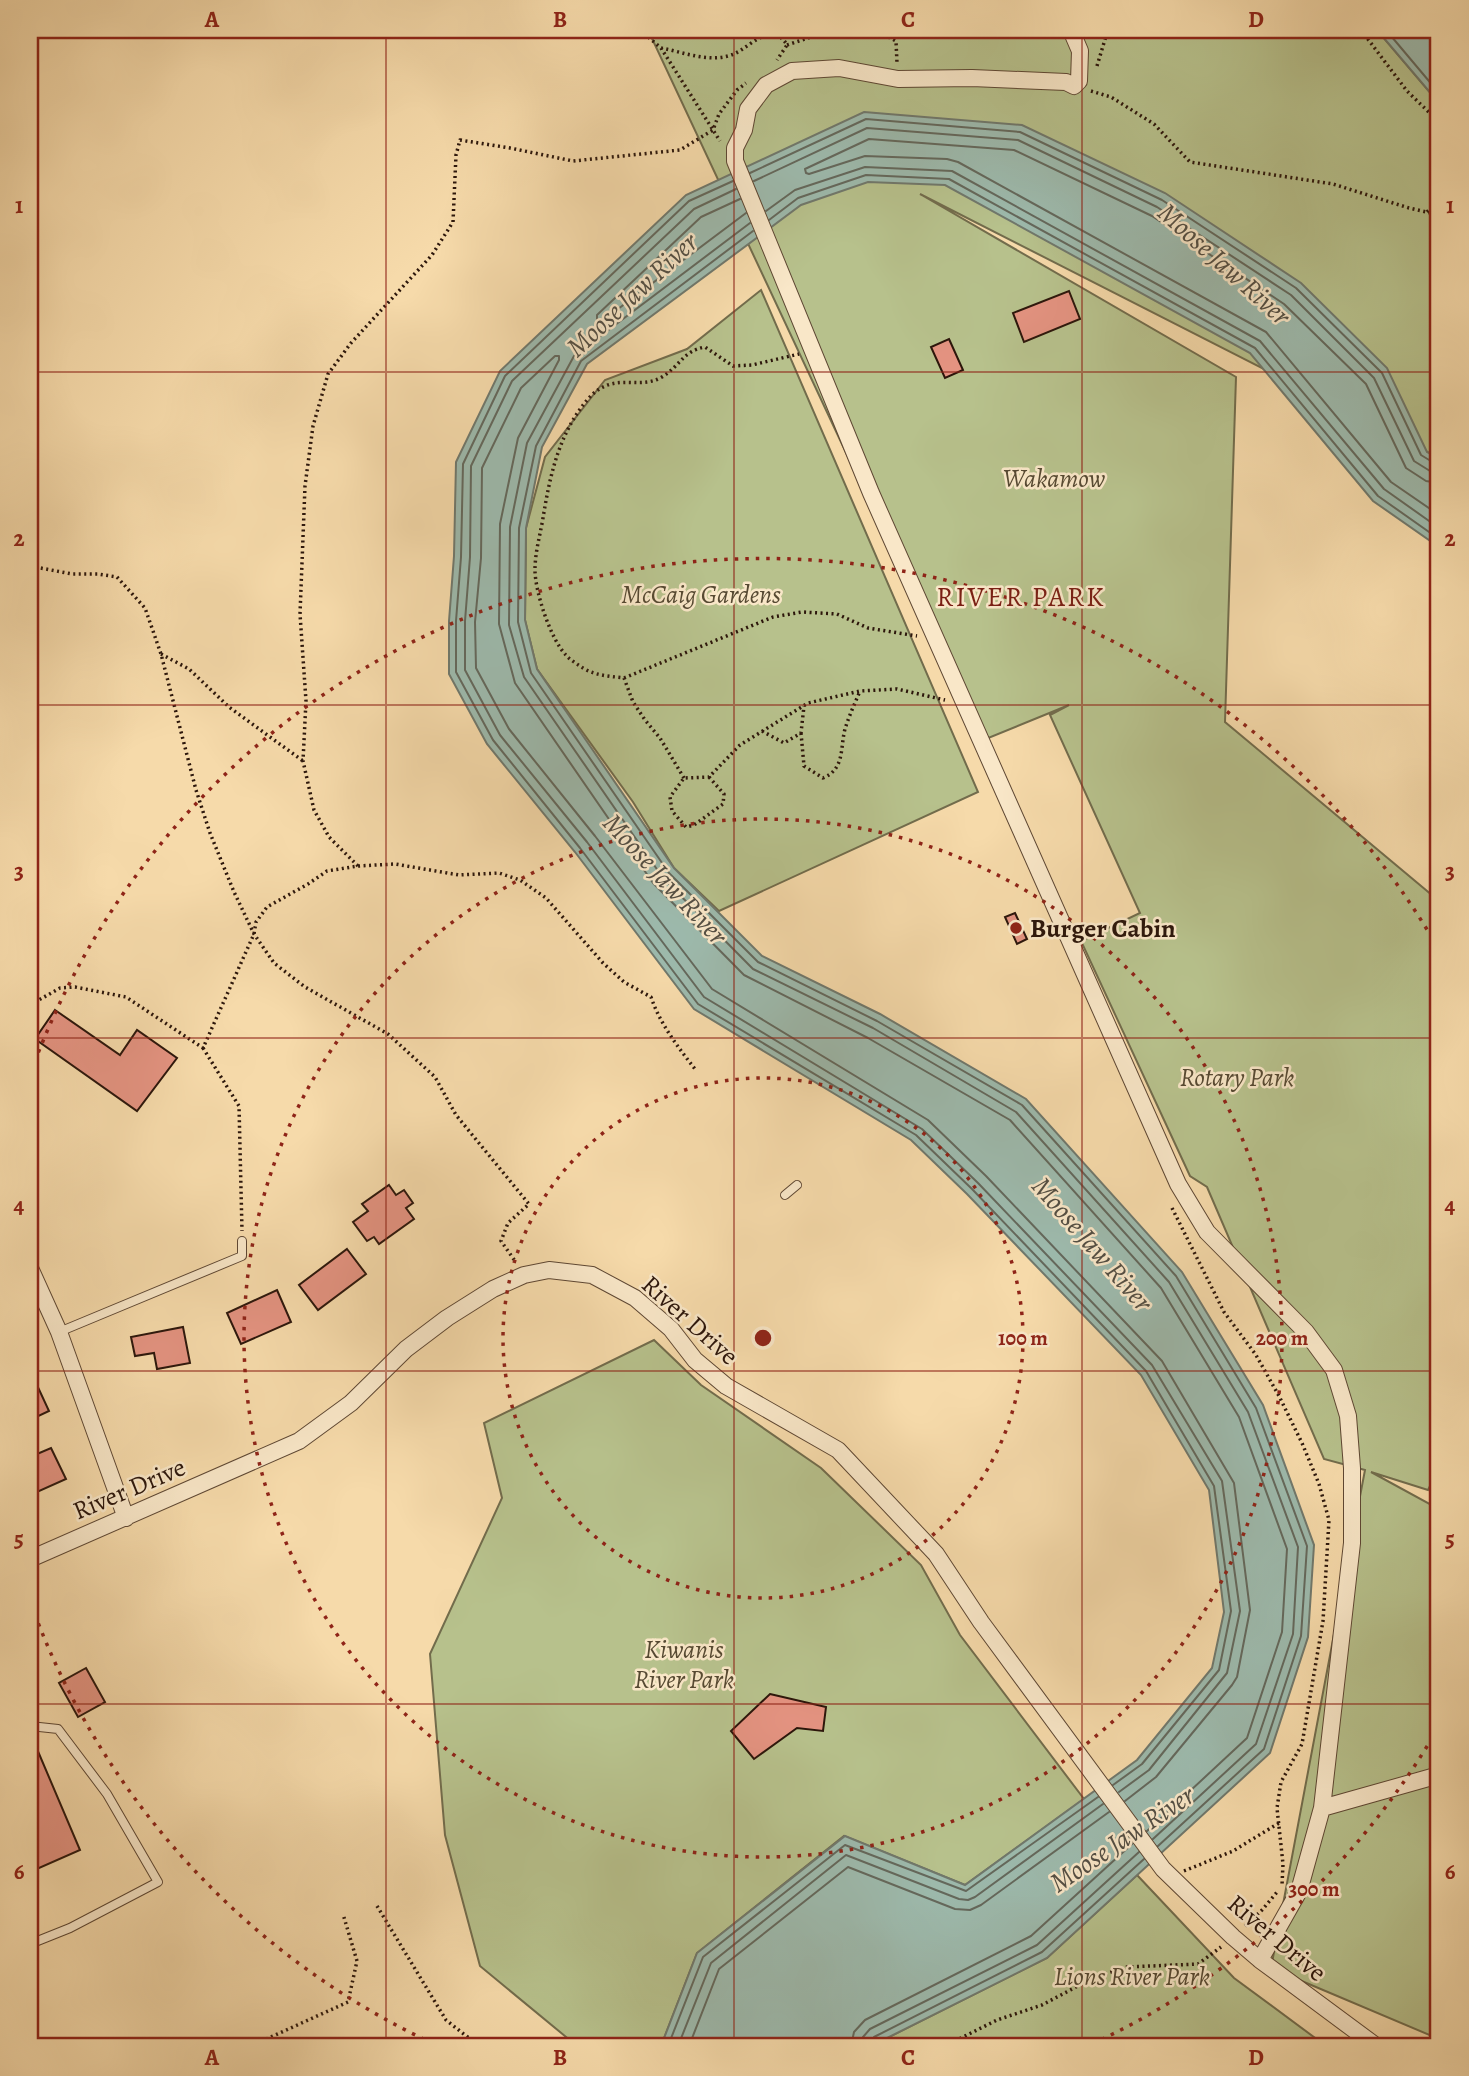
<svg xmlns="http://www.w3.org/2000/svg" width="1469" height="2076" font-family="Alegreya,serif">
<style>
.green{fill:#b7c18c;stroke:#726c4c;stroke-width:2}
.water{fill:#9dbaad;stroke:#70786c;stroke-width:2}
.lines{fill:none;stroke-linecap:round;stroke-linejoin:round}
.shore{stroke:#64685c;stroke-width:2}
.building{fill:#e49381;stroke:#2c160b;stroke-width:2}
.service-casing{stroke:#5e4733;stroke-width:10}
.minor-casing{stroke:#5e4733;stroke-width:18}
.path{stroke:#2c160b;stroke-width:3.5;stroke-dasharray:2 3.5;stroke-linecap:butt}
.service{stroke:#f9e7c8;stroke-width:8}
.minor{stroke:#f9e7c8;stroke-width:16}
.grid{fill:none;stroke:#8f2418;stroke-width:2;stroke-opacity:0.55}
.ring{fill:none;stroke:#8f2418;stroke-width:3.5;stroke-dasharray:3.5 7}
.poi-dot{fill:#8f2418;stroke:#f9e7c8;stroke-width:2.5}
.labels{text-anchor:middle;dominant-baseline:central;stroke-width:5;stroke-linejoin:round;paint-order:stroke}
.park-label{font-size:26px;font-style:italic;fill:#564932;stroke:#f9e7c8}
.poi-label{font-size:26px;font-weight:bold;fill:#2c160b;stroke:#f9e7c8;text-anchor:start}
.street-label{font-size:26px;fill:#2c160b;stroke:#f9e7c8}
.water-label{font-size:28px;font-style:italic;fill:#544f44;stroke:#f9e7c8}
.neighbourhood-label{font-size:28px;letter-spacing:2px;fill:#7a1f14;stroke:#f9e7c8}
.centre{fill:#8f2418;stroke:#f9e7c8;stroke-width:3.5}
.ring-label{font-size:21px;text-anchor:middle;font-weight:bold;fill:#8f2418;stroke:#f9e7c8;stroke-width:5;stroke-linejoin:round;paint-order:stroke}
.neatline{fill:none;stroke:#8f2418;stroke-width:2.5}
.grid-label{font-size:23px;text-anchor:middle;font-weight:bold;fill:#8f2418}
</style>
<rect width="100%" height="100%" fill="#f6daaa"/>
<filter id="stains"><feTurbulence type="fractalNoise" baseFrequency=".00286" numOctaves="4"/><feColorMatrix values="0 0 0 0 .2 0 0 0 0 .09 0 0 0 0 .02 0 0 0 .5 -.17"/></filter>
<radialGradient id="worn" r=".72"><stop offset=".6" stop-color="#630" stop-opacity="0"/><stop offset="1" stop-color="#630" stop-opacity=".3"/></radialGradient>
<path class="green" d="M648 30H1377L1439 103V458L920 194 1236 377 1225 722 1439 901V1468L1428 1490 1371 1472 1439 1509V2039L1271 1968 1365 1470 1324 1459 1207 1187 1190 1176 1081 941 1140 913 1050 715 1069 705 981 741Z
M761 290 978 792 719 911 674 868 633 802 537 669 525 620 526 528 545 457 605 380 687 349Z
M654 1340 701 1385 821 1468 921 1565 960 1635 1084 1799 965 1885 844 1836 697 1953 661 2046H577L480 1966 445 1835 430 1654 502 1498 484 1423Z
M1137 1875 1234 1978 1326 2046H871L1047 1958Z"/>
<path class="water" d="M1377 30H1439V103Z
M864 112 1022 125 1165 193 1301 283 1387 368 1427 452 1439 458V547L1373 501 1250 353 945 185 868 182 801 205 587 364 542 447 526 528 525 620 537 669 674 868 762 956 880 1014 1026 1099 1182 1272 1263 1405 1314 1545 1308 1637 1270 1753 1047 1958 871 2046H661L697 1953 845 1836 965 1885 1137 1760 1212 1668 1224 1612 1209 1490 1141 1375 967 1194 911 1140 694 1009 575 852 487 744 449 674V621L454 556 456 462 500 371 686 195Z"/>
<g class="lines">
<path class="shore" d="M1386 30 1439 93
M750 173 866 119 1020 132 1162 200 1296 288 1382 373 1421 455 1434 463 1439 464
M733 181 689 201 505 376 463 464 461 557 456 621V672L493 740 580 848 698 1004 916 1135 972 1189 1146 1371 1214 1486 1231 1611 1219 1670 1142 1764 1113 1785
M754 181 867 128 1018 140 1157 207 1291 295 1374 378 1414 461 1430 471 1439 473
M736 189 694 209 512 381 471 466 470 557 465 621V670L500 735 587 842 704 997 922 1129 978 1183 1152 1365 1222 1481 1240 1611 1227 1673 1149 1770 1119 1792
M740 199 701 217 597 315V320L602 321 746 213
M766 211 795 190 865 167 952 171 1260 341 1384 489 1439 528
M769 220 798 198 866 175 949 179 1255 348 1378 496 1439 539
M750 223 574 356 527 443 510 527 509 625 524 677 663 878 753 969 873 1028 1016 1112 1169 1282 1248 1412 1298 1547 1293 1634 1256 1744 1153 1839
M753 231 581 361 536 446 519 528 518 622 531 673 669 873 758 962 877 1021 1022 1105 1176 1276 1256 1408 1307 1546 1301 1636 1264 1749 1158 1846
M1439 483 1426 481 1406 468 1366 384 1284 304 1152 216 1014 150 869 139 805 169 806 173 809 174 865 156 947 159 958 162 1266 332 1391 482 1439 515
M1125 1801 1156 1777 1232 1685 1237 1677 1250 1610 1234 1483 1162 1361 986 1176 928 1120 712 989 595 836 509 729 476 668 475 622 481 558 482 468 521 388 555 356H559V360L518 438 500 524 499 624 515 683 653 883 744 975 868 1038 1010 1120 1161 1288 1239 1417 1287 1549 1282 1632 1247 1738 1147 1831
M668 2046 703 1957 845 1845 966 1891 1098 1797
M678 2046 711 1963 846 1855 959 1899 968 1900 975 1897 1103 1804
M689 2046 719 1969 848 1867 955 1909 970 1910 981 1905 1109 1812
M851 2046 854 2032 865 2020 1031 1936 1132 1844
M861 2046 863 2037 870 2029 1037 1945 1139 1852
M870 2046 871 2041 874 2037 1042 1952 1144 1859"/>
</g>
<path class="building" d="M1069 291 1080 319 1024 342 1013 313Z
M949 339 963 370 945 378 931 347Z
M1015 913 1027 939 1017 944 1005 917Z
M55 1010 120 1055 137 1030 177 1058 137 1111 35 1039Z
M389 1185 396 1195 404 1190 413 1203 406 1208 414 1219 379 1244 374 1237 367 1241 353 1222 368 1211 362 1204Z
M347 1249 366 1274 318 1310 299 1285Z
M277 1290 291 1322 241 1344 227 1313Z
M183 1327 190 1363 157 1369 154 1353 135 1356 131 1337Z
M30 1370 49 1411 30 1420Z
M51 1448 66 1479 37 1492 30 1476V1457Z
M86 1668 105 1702 78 1717 59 1683Z
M770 1694 826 1707 823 1731 797 1728 754 1759 731 1731Z
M37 1749 80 1850 30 1872V1752Z"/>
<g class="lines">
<defs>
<path id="service" d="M785 1195 797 1185
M59 1332 242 1256V1241
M30 1539 37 1555
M30 1726 58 1729 107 1794 158 1882 70 1928 30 1944"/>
<path id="minor" d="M1071 30 1080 51 1079 81 1074 86 1066 82 972 78 898 79 839 68 792 71 766 85 748 109 744 130 735 148V161L871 493 1178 1184 1207 1232 1306 1332 1334 1370 1348 1416 1352 1468V1543L1322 1808 1299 1891 1260 1960
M30 1268 59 1332 126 1518
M30 1559 299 1441 351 1403 406 1349 447 1318 493 1289 524 1275 549 1270 592 1275 635 1298 671 1329 695 1360 726 1386 838 1450 936 1554 981 1622 1163 1869 1233 1937 1260 1960 1376 2046
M1322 1808 1439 1775"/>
</defs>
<use href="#service" class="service-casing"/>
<use href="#minor" class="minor-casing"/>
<path class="path" d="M640 30 661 48 720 141
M1361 30 1407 91 1439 122
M787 45 823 33 879 32 896 41 897 63
M661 48C683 52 709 63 731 55 744 51 756 36 769 35 778 34 783 38 787 45L777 60
M1097 66 1106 36 1103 30
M1091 91 1111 97 1154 124 1190 162 1333 184 1409 208 1439 215
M1427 212 1439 200
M30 566 72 574H98L117 577 145 608 161 654 196 790 210 833 234 892 254 934 274 963 305 987 388 1034 435 1077 456 1115 529 1204 508 1223 501 1241 515 1261
M161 654 189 669 229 707 303 761
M624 678 773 617 802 612 837 614 868 628 917 636
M762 731 784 743 801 733 804 706
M801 733 804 766 823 778C845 769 840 748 845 729 849 716 855 703 860 691
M709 777 724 794 723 804 694 825 686 827 672 811 670 797 684 778 709 777 740 745 808 703 860 691 897 689 945 700
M684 778 660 738 645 720 633 702 624 678C610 676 596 676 583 668 577 664 570 660 566 655 551 640 535 592 535 570 535 552 540 536 543 518 550 475 559 433 588 399 613 370 639 391 662 377 680 366 683 351 705 347L733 366 752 365 799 354
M358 866 329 837 314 810 303 761 306 701 300 614 305 486 313 426 328 374 351 343 432 255 453 222 456 155 460 140 510 148 573 161 680 150 713 130 719 114 737 90 746 83
M30 1005 60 988 75 987 126 997 203 1048 254 934 256 922 267 907 308 884 327 871 358 866 395 864 459 875 499 873 520 880 546 898 603 963 624 982 651 997C660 1024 678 1047 695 1069
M203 1048 239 1106 242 1231
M1172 1208 1224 1312 1256 1355 1279 1396 1302 1443 1319 1484 1329 1520 1323 1621 1302 1744 1281 1782 1277 1808 1283 1864 1282 1885
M1184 1871 1233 1851 1279 1823
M377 1906 446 2020 479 2046
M1245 1926 1262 1910 1278 1891
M251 2046 348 2002 357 1961 343 1914
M945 2046 997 2020 1042 2005 1093 1978 1127 1967 1198 1964 1221 1947"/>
<use href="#service" class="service"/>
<use href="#minor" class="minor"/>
</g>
<path class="grid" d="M386 30V2046M734 30V2046M1082 30V2046M30 372H1439M30 705H1439M30 1038H1439M30 1371H1439M30 1704H1439"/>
<g class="ring">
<circle cx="763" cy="1338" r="260"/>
<circle cx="763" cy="1338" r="519"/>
<path d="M1438 1728A779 779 0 0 1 1092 2044M434 2044A779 779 0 0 1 31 1604M31 1072A779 779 0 0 1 1438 948"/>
</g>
<circle class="poi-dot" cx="1016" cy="928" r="7"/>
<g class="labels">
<g class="park-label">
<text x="1054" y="478">Wakamow</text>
<text x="701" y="594">McCaig Gardens</text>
<text x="1237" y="1077">Rotary Park</text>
<text x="684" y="1649">Kiwanis<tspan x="684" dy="30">River Park</tspan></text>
<text x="1132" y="1976">Lions River Park</text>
</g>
<g class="poi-label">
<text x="1030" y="928">Burger Cabin</text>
</g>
<g class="street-label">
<text transform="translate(690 1320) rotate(42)">River Drive</text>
<text transform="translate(129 1489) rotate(-23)">River Drive</text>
<text transform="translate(1277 1938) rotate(40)">River Drive</text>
</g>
<g class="water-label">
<text transform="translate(1224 264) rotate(42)">Moose Jaw River</text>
<text transform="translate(632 295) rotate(-43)">Moose Jaw River</text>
<text transform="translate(665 879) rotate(47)">Moose Jaw River</text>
<text transform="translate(1092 1244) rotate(49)">Moose Jaw River</text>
<text transform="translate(1122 1839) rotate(-34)">Moose Jaw River</text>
</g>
<g class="neighbourhood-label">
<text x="1021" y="597">RIVER PARK</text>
</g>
</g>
<circle cx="763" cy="1338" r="10" class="centre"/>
<g class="ring-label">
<text x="1023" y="1345">100 m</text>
<text x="1282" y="1345">200 m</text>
<text x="1314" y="1896">300 m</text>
</g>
<rect width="1469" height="2076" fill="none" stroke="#f6daaa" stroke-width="77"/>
<rect x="38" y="38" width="1392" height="2000" class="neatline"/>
<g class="grid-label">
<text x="212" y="27">A</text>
<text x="560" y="27">B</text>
<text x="908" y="27">C</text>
<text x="1256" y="27">D</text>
<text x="19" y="213">1</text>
<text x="1450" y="213">1</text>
<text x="19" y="546">2</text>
<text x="1450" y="546">2</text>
<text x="19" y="879">3</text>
<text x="1450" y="879">3</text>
<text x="19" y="1213">4</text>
<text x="1450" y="1213">4</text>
<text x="19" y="1546">5</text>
<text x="1450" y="1546">5</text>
<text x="19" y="1879">6</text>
<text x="1450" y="1879">6</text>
<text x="212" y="2065">A</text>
<text x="560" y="2065">B</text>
<text x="908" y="2065">C</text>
<text x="1256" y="2065">D</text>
</g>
<rect width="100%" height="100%" filter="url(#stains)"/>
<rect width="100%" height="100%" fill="url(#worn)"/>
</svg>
